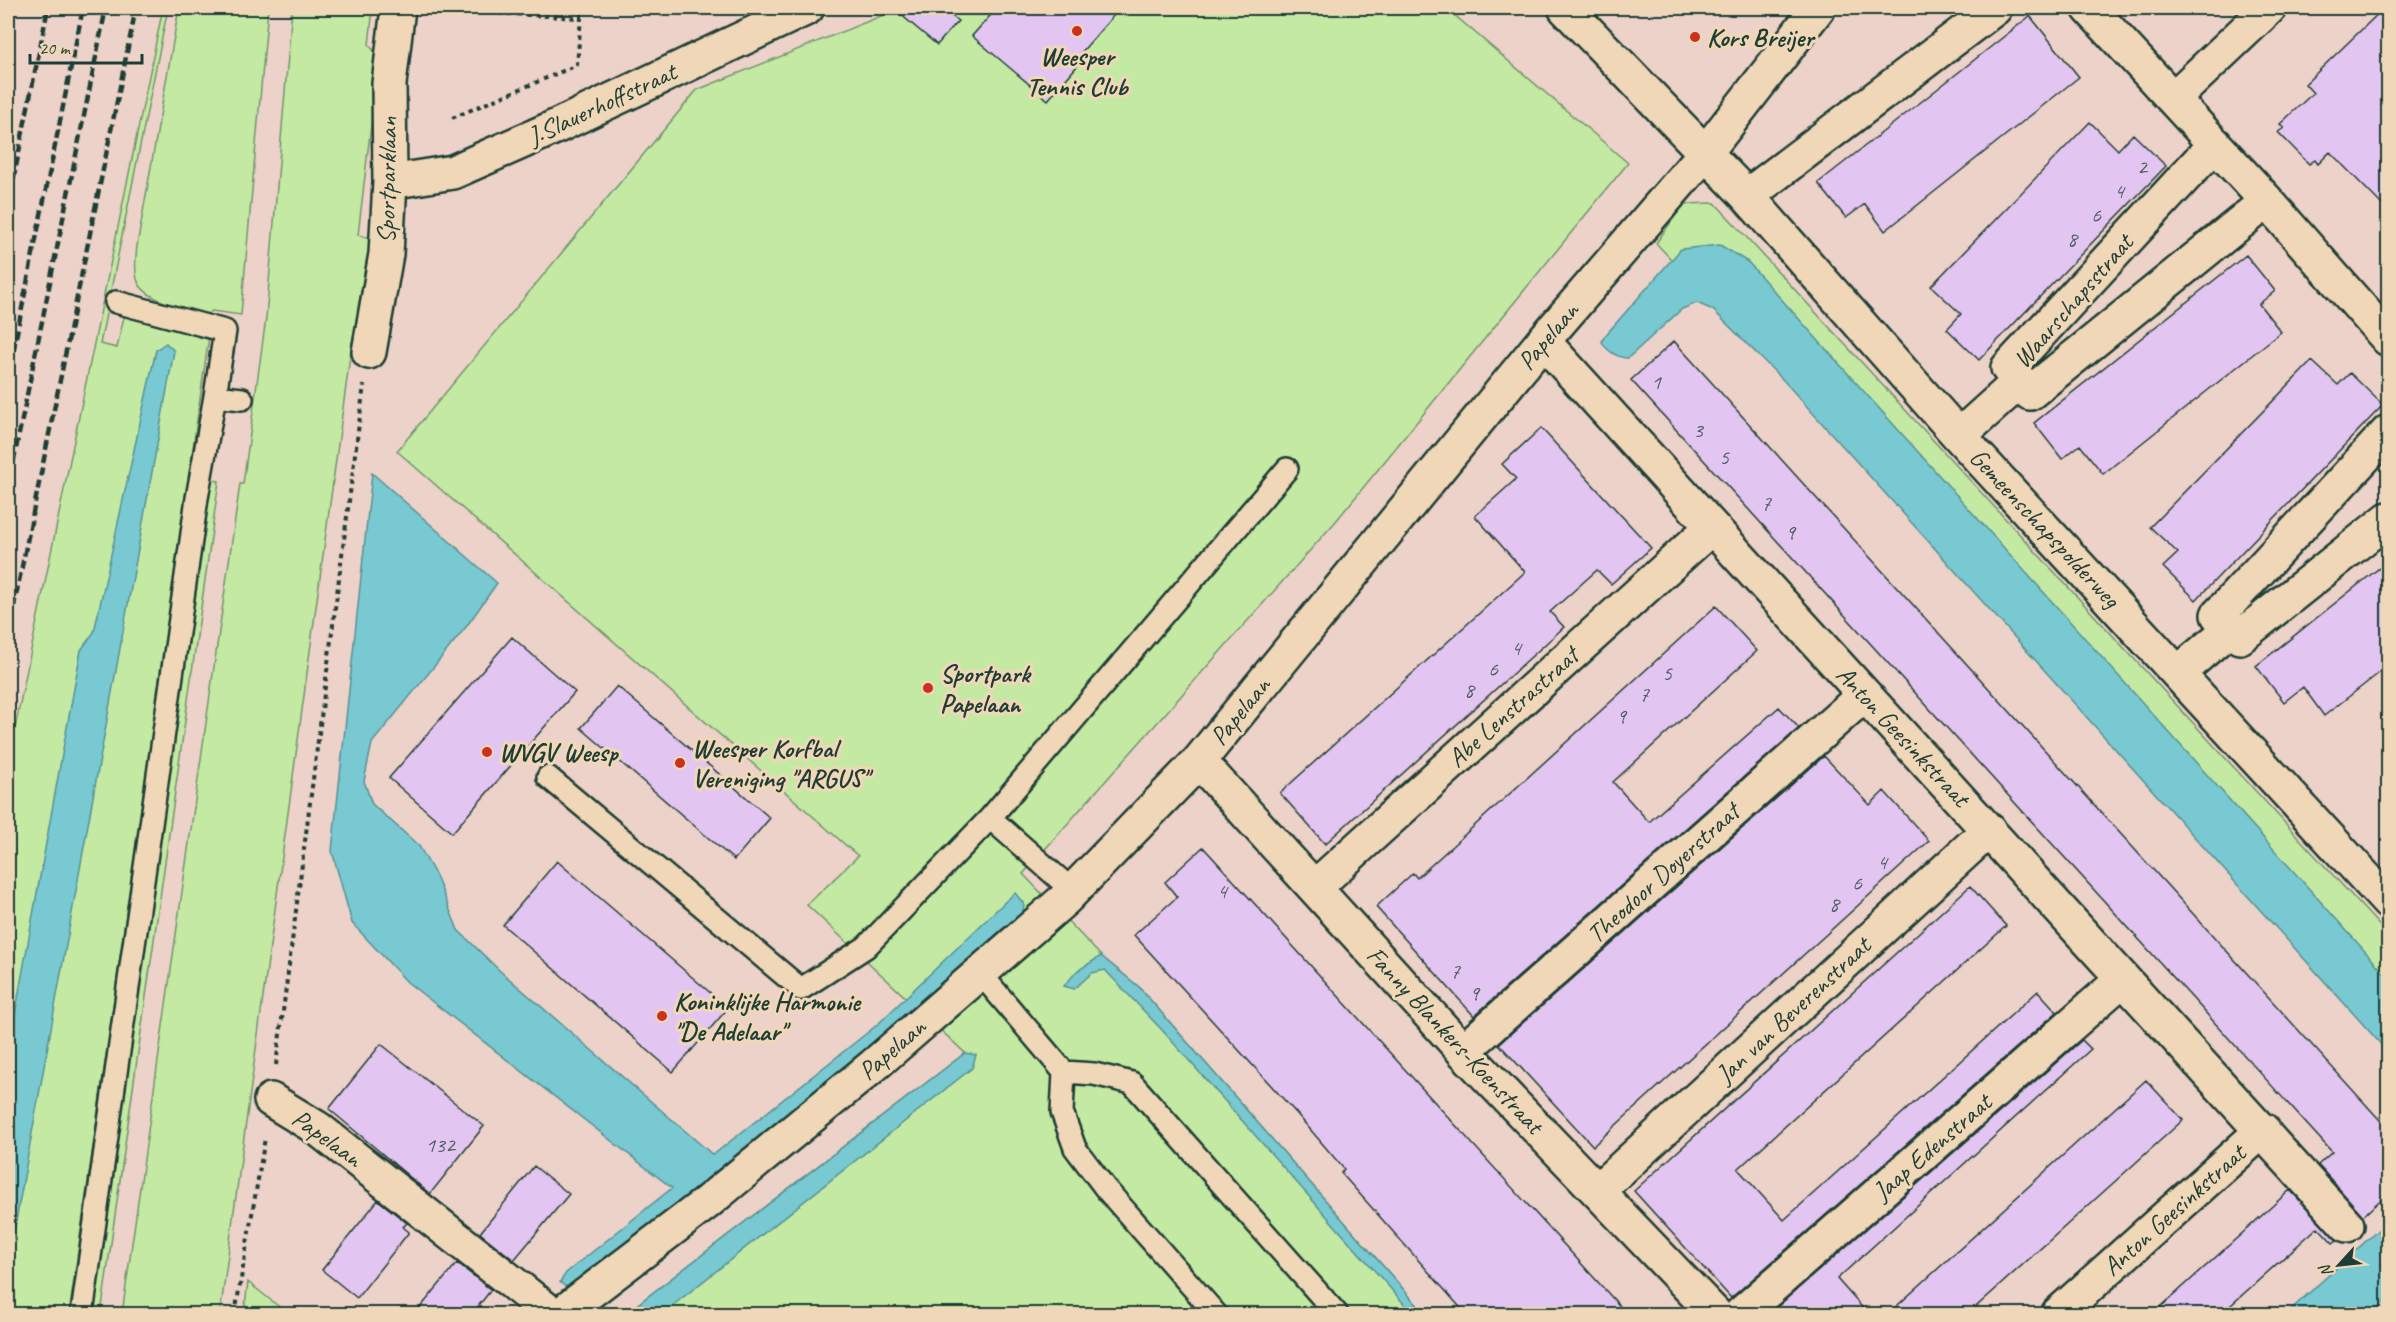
<svg xmlns="http://www.w3.org/2000/svg" width="2396" height="1322" font-family="Caveat,sans-serif">
<style>
.green{fill:#c4e9a3;stroke:#72936c;stroke-width:1.5}
.water{fill:#79c9d2;stroke:#559193;stroke-width:1.5}
.building{fill:#e3c5f2;stroke:#1f3d34;stroke-width:1.5}
.lines{fill:none;stroke-linecap:round;stroke-linejoin:round}
.lane-casing{stroke:#1f3d34;stroke-width:26}
.street-casing{stroke:#1f3d34;stroke-width:38}
.path{stroke:#1f3d34;stroke-width:4;stroke-dasharray:4.5 4.5;stroke-linecap:butt}
.lane{stroke:#f0d7b7;stroke-width:21}
.street{stroke:#f0d7b7;stroke-width:33}
.rail{stroke:#1f3d34;stroke-width:4.5;stroke-dasharray:9 4.5;stroke-linecap:butt}
.poi-dot{fill:#c8321e;stroke:#f0d7b7;stroke-width:2}
.labels{text-anchor:middle;dominant-baseline:central;stroke-width:6;stroke-linejoin:round;paint-order:stroke}
.number-label{font-size:22px;fill:#505f64}
.poi-label{font-size:26px;font-weight:bold;fill:#1f3d34;stroke:#f0d7b7;text-anchor:start}
.street-label{font-size:26px;fill:#1f3d34;stroke:#f0d7b7}
</style>
<rect width="100%" height="100%" fill="#ecd2c9"/>
<filter id="ink" filterUnits="userSpaceOnUse"><feTurbulence type="fractalNoise" baseFrequency=".0167" numOctaves="2"/><feDisplacementMap in="SourceGraphic" scale="12" xChannelSelector="R" yChannelSelector="G"/><feConvolveMatrix kernelMatrix="1 2 1 2 8 2 1 2 1" color-interpolation-filters="sRGB"/></filter>
<g filter="url(#ink)">
<path class="green" d="M163 8H168L100 344 117 348 125 312 209 336 69 1314H8V762Z
M179 8H268L241 315 212 311 205 316C186 309 142 300 137 279 134 268 136 257 137 246Z
M292 8H373L369 45 379 57 358 235 371 238 351 349 220 1314H122L240 484H243L266 318Z
M901 8H1446L1628 163 1336 521 1023 874 1101 956 1139 987 1425 1314H625L965 1053 807 905 858 856 397 451 697 90Z
M1715 203 2388 935V995L1777 373 1656 243 1684 204Z
M211 480 219 481 101 1314H91Z
M248 1282 288 1314H244Z"/>
<path class="water" d="M1720 245 1748 262 2388 977V1052L1784 381 1713 310 1697 303 1682 309 1628 358C1618 358 1607 351 1602 342L1604 337 1681 249Z
M166 343 174 351 8 1265V1053L81 650 94 632 156 350Z
M372 473 497 583 466 627 372 743 364 781 372 804 419 846 436 876 458 930 500 971 713 1155 877 1025 1008 899 1015 893 1024 904 1023 914 988 950 747 1149 571 1288H567L560 1282 566 1273 672 1188 407 982 352 923 332 851Z
M1101 956 1139 987 1425 1314H1413L1162 1030 1105 970 1092 973 1074 989 1064 986 1077 971Z
M965 1053 976 1055 972 1068 662 1314H625Z
M2388 1221V1299L2371 1314H2286Z"/>
<path class="building" d="M893 8H942L958 21 937 45Z
M997 8H1120L1080 54 1084 58 1048 100 972 36Z
M2384 8H2388V211L2330 152 2318 164 2315 160 2309 164 2278 132 2284 128 2280 124 2313 93 2305 84Z
M2030 16 2079 77 1885 231 1865 204 1846 218 1818 183Z
M2090 122 2118 150 2133 134 2166 166 1979 360 1947 329 1961 314 1931 286Z
M2246 255 2275 291 2259 304 2281 332 2103 474 2080 445 2062 459 2034 423Z
M1674 341 2388 1129V1193L2363 1216 2318 1165 2332 1152 1631 380Z
M2312 361 2338 385 2350 373 2383 405 2196 600 2163 567 2178 553 2150 527Z
M1541 428 1651 548 1611 584 1597 570 1550 612 1564 627 1325 844 1280 793 1525 572 1475 516 1516 479 1502 464Z
M2388 561V666L2324 716 2303 687 2284 702 2256 666Z
M1716 606 1757 651 1613 782 1649 822 1779 707 1799 728 1474 1016 1376 907 1413 873 1417 878Z
M512 637 575 692 452 833 389 778Z
M617 686 770 818 734 860 581 728Z
M1824 756 1870 805 1884 791 1929 841 1593 1146 1499 1044Z
M1203 847 1449 1118 1627 1314H1466L1341 1173 1344 1169 1297 1114 1134 935 1177 897 1165 882Z
M557 861 728 1008 673 1072 503 925Z
M1970 886 2006 926 1738 1169 1784 1220 2038 991 2057 1012 1731 1298 1634 1191Z
M2082 1040 2091 1049 1837 1279 1868 1314H1769Z
M381 1044 484 1126 430 1194 329 1109Z
M2146 1080 2183 1120 2121 1176 1968 1314H1888Z
M534 1166 569 1194 514 1260 480 1233Z
M2290 1190 2337 1240 2333 1243 2318 1227 2221 1314H2153Z
M378 1200 407 1223 403 1227 409 1232 357 1298 322 1270Z
M457 1263 491 1290 472 1314H415Z"/>
<g class="lines">
<defs>
<path id="lane" d="M116 302 225 331 215 396 242 399
M548 777 801 989 866 947 990 818 1073 891
M990 818 1287 469
M980 973 1064 1072 1062 1112 1075 1148 1106 1189 1216 1314
M1064 1072 1094 1074 1132 1083 1337 1314
M82 1314 197 498 215 396"/>
<path id="street" d="M1565 8 1747 196 1959 436 2388 902
M2089 8 2267 201 2388 339
M2174 98 2269 8
M2215 144 2008 368 2030 393 2267 201
M390 182 453 172 553 128 807 8
M1747 196 1995 8
M1543 341 2347 1225
M369 352 386 254 390 182 389 84 398 8
M2388 432 2218 615 2240 637 2388 519
M1959 436 2020 381
M2179 672 2231 628
M1199 761 1463 1051 1715 1314
M1315 887 1712 527
M1463 1051 1864 695
M271 1100 317 1128 552 1314
M1597 1191 1989 830
M561 1314 705 1204 873 1066 1065 899 1199 761 1543 341 1706 152 1818 8
M1741 1314 2123 979
M2058 1314 2263 1130"/>
</defs>
<use href="#lane" class="lane-casing"/>
<use href="#street" class="street-casing"/>
<path class="path" d="M581 18V8
M452 118 577 65 581 18 458 11
M276 1065 364 385
M235 1314 265 1138"/>
<use href="#lane" class="lane"/>
<use href="#street" class="street"/>
<path class="rail" d="M8 206 48 8
M8 377 83 8
M8 488 106 8
M8 635 136 8"/>
</g>
</g>
<g class="poi-dot">
<circle cx="1077" cy="31" r="6"/>
<circle cx="1695" cy="37" r="6"/>
<circle cx="928" cy="688" r="6"/>
<circle cx="487" cy="752" r="6"/>
<circle cx="680" cy="763" r="6"/>
<circle cx="662" cy="1016" r="6"/>
</g>
<g class="labels">
<g class="number-label">
<text x="2142" y="167">2</text>
<text x="2119" y="191">4</text>
<text x="2096" y="215">6</text>
<text x="2072" y="239">8</text>
<text x="1656" y="382">1</text>
<text x="1698" y="430">3</text>
<text x="1724" y="457">5</text>
<text x="1766" y="503">7</text>
<text x="1790" y="532">9</text>
<text x="1516" y="648">4</text>
<text x="1493" y="669">6</text>
<text x="1667" y="673">5</text>
<text x="1469" y="690">8</text>
<text x="1644" y="694">7</text>
<text x="1621" y="716">9</text>
<text x="1882" y="862">4</text>
<text x="1857" y="883">6</text>
<text x="1222" y="891">4</text>
<text x="1834" y="904">8</text>
<text x="1455" y="971">7</text>
<text x="1474" y="993">9</text>
<text x="440" y="1145">132</text>
</g>
<g class="poi-label">
<text x="1707" y="37">Kors Breijer</text>
<text x="1077" y="56" text-anchor="middle">Weesper<tspan x="1077" dy="30">Tennis Club</tspan></text>
<text x="940" y="673">Sportpark<tspan x="940" dy="30">Papelaan</tspan></text>
<text x="692" y="748">Weesper Korfbal<tspan x="692" dy="30">Vereniging "ARGUS"</tspan></text>
<text x="499" y="752">WVGV Weesp</text>
<text x="674" y="1001">Koninklijke Harmonie<tspan x="674" dy="30">"De Adelaar"</tspan></text>
</g>
<g class="street-label">
<text transform="translate(602 104) rotate(-25)">J.Slauerhoffstraat</text>
<text transform="translate(387 180) rotate(-89)">Sportparklaan</text>
<text transform="translate(2073 301) rotate(-49)">Waarschapsstraat</text>
<text transform="translate(1548 336) rotate(-50)">Papelaan</text>
<text transform="translate(2045 528) rotate(47)">Gemeenschapspolderweg</text>
<text transform="translate(1513 707) rotate(-42)">Abe Lenstrastraat</text>
<text transform="translate(1240 711) rotate(-51)">Papelaan</text>
<text transform="translate(1903 736) rotate(47)">Anton Geesinkstraat</text>
<text transform="translate(1663 873) rotate(-42)">Theodoor Doyerstraat</text>
<text transform="translate(1793 1010) rotate(-43)">Jan van Beverenstraat</text>
<text transform="translate(1455 1040) rotate(47)">Fanny Blankers-Koenstraat</text>
<text transform="translate(892 1049) rotate(-41)">Papelaan</text>
<text transform="translate(327 1138) rotate(36)">Papelaan</text>
<text transform="translate(1932 1147) rotate(-41)">Jaap Edenstraat</text>
<text transform="translate(2174 1210) rotate(-42)">Anton Geesinkstraat</text>
</g>
</g>
<rect width="2396" height="1322" fill="none" stroke="#f0d7b7" stroke-width="30"/>
<rect x="15" y="15" width="2366" height="1292" fill="none" stroke="#1f3d34" stroke-width="2" filter="url(#ink)"/>
<g transform="translate(2339 1265) rotate(243)" stroke="#f0d7b7" stroke-width="4.5" paint-order="stroke">
<path d="M0-4.5L10 22L0 15L-10 22Z" fill="#1f3d34"/>
<text y="-9" font-size="16" font-weight="bold" text-anchor="middle" fill="#1f3d34">N</text>
</g>
<path d="M30 54v9h112v-9" fill="none" stroke="#1f3d34" stroke-width="3"/>
<text x="39" y="54" font-size="18" fill="#1f3d34" stroke="#f0d7b7" stroke-width="4.5" paint-order="stroke">20 m</text>
</svg>
